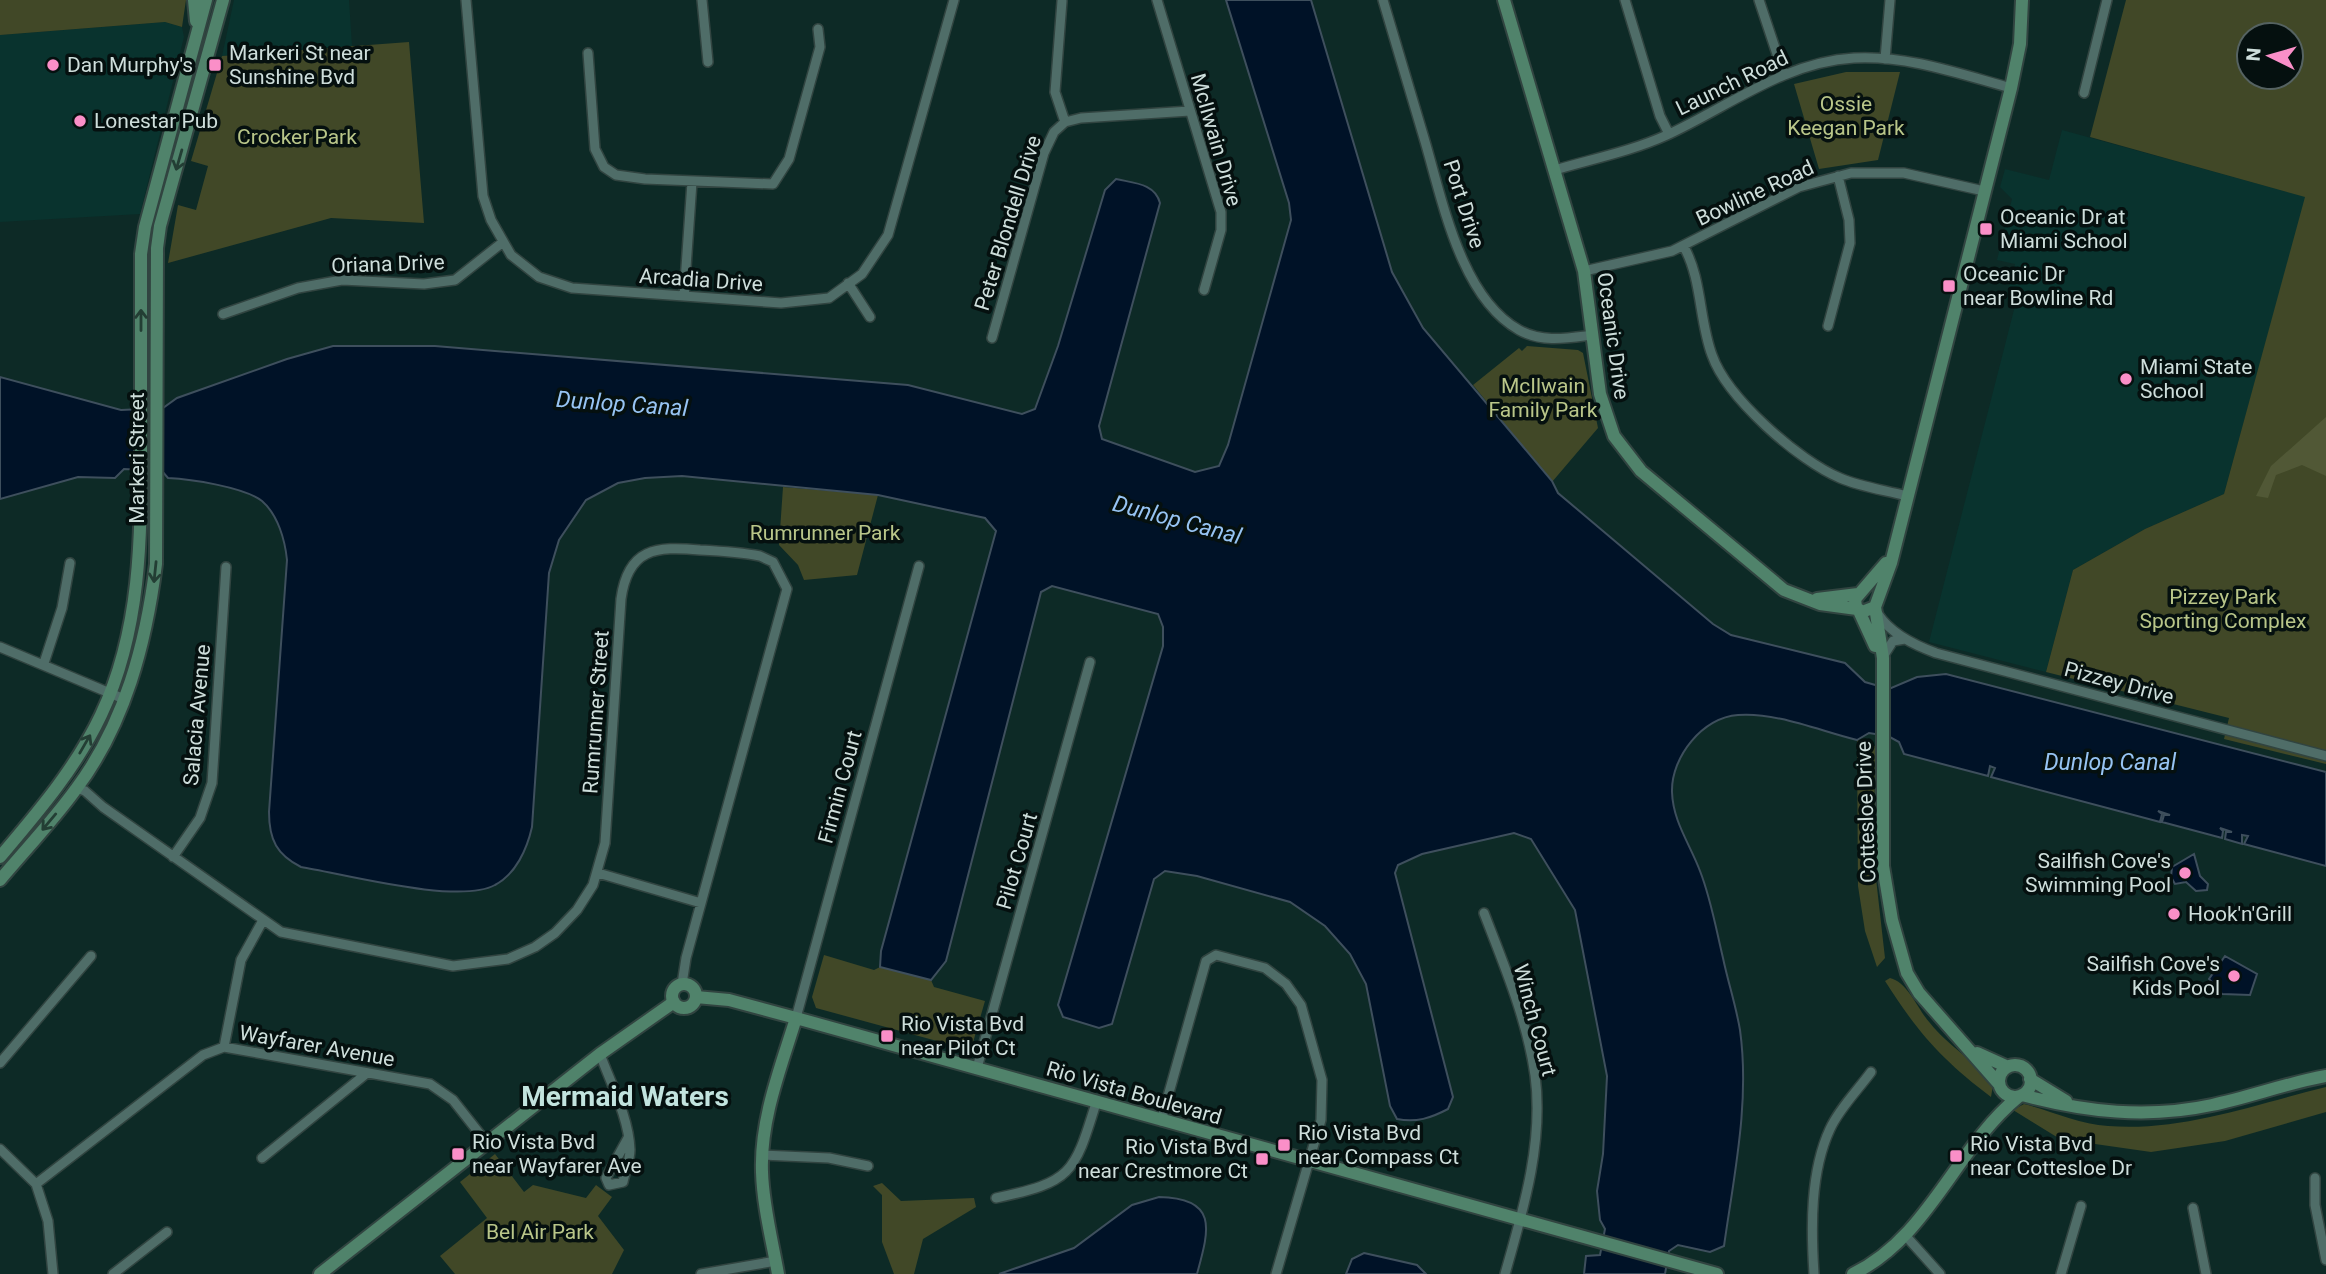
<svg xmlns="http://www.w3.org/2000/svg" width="2326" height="1274" font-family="Roboto,sans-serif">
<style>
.built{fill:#09332e}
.green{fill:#414827;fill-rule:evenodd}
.forest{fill:#515836}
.water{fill:#001227;stroke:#3e4f5d;stroke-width:2}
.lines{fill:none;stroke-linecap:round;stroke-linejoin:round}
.street-casing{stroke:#314440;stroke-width:12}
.secondary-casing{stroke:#314440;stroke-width:16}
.street{stroke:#4f6d68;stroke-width:9}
.secondary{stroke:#50836b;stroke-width:12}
.oneway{stroke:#233e34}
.poi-dot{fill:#fa8fc8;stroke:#05100f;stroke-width:2.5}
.labels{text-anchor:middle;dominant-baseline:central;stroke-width:7;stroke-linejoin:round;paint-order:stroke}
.poi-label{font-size:21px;fill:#cededb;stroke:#05100f;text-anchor:start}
.street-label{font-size:21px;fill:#cededb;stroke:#05100f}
.park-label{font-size:21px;fill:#b9c689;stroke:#05100f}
.water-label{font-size:23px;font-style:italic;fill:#97c4f3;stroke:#05100f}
.district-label{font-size:28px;font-weight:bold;fill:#c2e3de;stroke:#05100f}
</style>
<rect width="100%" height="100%" fill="#0d2a26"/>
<path class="built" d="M234 0H349L352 46 222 56Z
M165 22 182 27 184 37 140 214 0 222V35Z
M2062 130 2306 197 2224 494 2145 529 2073 570 2046 672 1929 642 2016 302 2006 299 2015 264 1997 260 2012 199 2000 187 2005 169 2049 180Z"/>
<path class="green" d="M0 0H186L182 27 165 22 0 35Z
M2126 0H2326V764L2224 739 2229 718 2046 672 2073 570 2145 529 2224 494 2305 197 2090 137ZM2249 35H2291V77H2249Z
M409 42 424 223 331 218 168 263 178 205 196 210 208 166 191 161 222 56Z
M1846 72H1900L1878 160 1819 169 1794 84Z
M1527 346 1578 350 1583 353 1598 428 1552 482 1473 385 1519 348 1522 351Z
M783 487 878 495 857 575 804 580 798 565 779 545Z
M1857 740 1875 746 1874 861 1885 958 1877 967 1865 931 1858 886Z
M824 955 874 970 880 967 931 980 934 987 985 1001 972 1046 948 1044 816 1008 812 997Z
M1890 978C1908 982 1918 1010 1930 1023 1948 1046 1976 1061 1993 1085L1991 1097C1942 1060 1918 1033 1885 981Z
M2326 1087V1112L2225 1141 2151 1152 2060 1139 2013 1110 2024 1104C2052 1111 2079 1124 2108 1126 2181 1132 2256 1104 2326 1087Z
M495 1154 524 1192 533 1185 586 1198 596 1185 612 1197 598 1216 624 1250 612 1274H455L440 1256 487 1218 460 1182Z
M882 1183 901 1201 974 1198 976 1207 923 1239 914 1274H894L882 1242V1195L873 1186Z"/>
<path class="forest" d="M2326 417V476L2302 465 2276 475 2268 498 2256 496 2271 466Z"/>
<path class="water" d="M1226 0H1311L1392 272 1423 328 1552 481 1558 493 1713 624 1731 635 1845 663 1865 682 1889 689 1917 677 1946 674 2326 772V866L2244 844 2248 836 2242 835V844L2225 839 2226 832H2232L2220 828 2223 831 2222 838 2162 822 2164 815H2170L2158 811 2162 814 2160 822 1991 777 1995 768 1990 766 1988 776 1904 754 1899 742 1888 736 1869 733 1857 740C1820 731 1776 712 1738 715 1703 717 1671 757 1672 792 1673 822 1690 844 1700 871 1711 899 1716 929 1723 958 1728 982 1736 1006 1740 1030 1750 1102 1734 1175 1724 1246L1710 1252 1678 1245 1669 1251 1665 1274H1584L1586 1256 1600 1255 1605 1229 1600 1220 1597 1191 1603 1154 1607 1076 1575 910 1531 839 1514 833 1422 854 1398 865 1395 873 1453 1097 1448 1109C1431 1118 1416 1123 1397 1119L1390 1106 1366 984 1350 954 1325 926 1290 902 1197 876 1165 871 1154 879 1112 1024 1099 1028 1063 1017 1058 1005 1163 646V627L1158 614 1052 586 1041 592 946 961 931 980 880 967 881 951 996 531 985 518 878 495 682 476 645 478 618 483 586 500 559 540 549 573 532 827C527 849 516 874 495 885 459 905 344 874 301 867 277 855 269 840 269 812L287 560C285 540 278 515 262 501 244 487 190 479 168 478L162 471 124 469 115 478 78 477 0 499V377L121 410 163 408 177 398 287 359 333 346H435L908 385 1022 414 1035 409 1058 346 1105 190 1116 179C1133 183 1155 183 1160 203L1099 426 1102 439 1195 472 1219 466 1228 445 1291 220 1289 203Z
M2194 854 2200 876 2208 884 2207 890 2196 891 2186 882 2175 884 2171 877 2172 867Z
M2225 956 2257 974 2250 995 2222 994 2209 979Z
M1159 1197C1219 1198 1209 1230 1197 1274H999L1074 1248 1132 1205Z
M1364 1253 1417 1265 1426 1274H1346L1352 1259Z"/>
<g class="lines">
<defs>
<path id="street" d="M466 0 483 196 491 220 511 255 539 277 572 288 781 303 829 298 862 274 888 235 954 0
M702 0 708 62
M1157 0 1221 212V230L1204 290
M1383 0C1397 46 1410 92 1424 138 1442 198 1460 297 1519 330 1542 343 1568 338 1593 335
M1625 0 1660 116 1669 134
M1759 0 1784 75
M1062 1 1055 92 1065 122
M588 53 595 149 604 167 616 175 645 179 773 184 789 159 820 47 818 29
M1885 59 1890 0
M2084 93 2107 0
M1555 170C1592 159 1632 151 1667 135 1728 107 1784 62 1854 58 1907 55 1960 74 2011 88
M1684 247C1702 279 1699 320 1712 355 1727 398 1799 461 1840 478 1861 487 1885 490 1907 496
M1584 271 1672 251 1799 187 1851 173H1904L1984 191
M848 283 870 317
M684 296 692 182
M223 314 298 288 342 280 424 284 455 280 503 242
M1828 326 1850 243 1849 220 1838 176
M992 338 1044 153 1054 132 1065 122 1081 118 1190 111
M1878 614C1891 634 1914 645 1936 653L2326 756
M0 647 124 699
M1884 655 1893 641 1905 639
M44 663 62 608 70 563
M77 788 85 791 103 807 281 932 453 966 508 959 535 947 555 933 577 910 593 885 605 843 621 599C628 548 656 546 700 550 720 551 740 552 760 556L773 562 787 589 686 958 682 984
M173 857 200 818 212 783 226 567
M598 873 701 903
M1484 913C1504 965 1527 1019 1535 1075 1544 1142 1523 1211 1505 1274
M796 1018 919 566
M224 1047 241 960 262 922
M600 1054C611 1084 629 1118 630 1150 630 1160 625 1172 623 1182L609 1185 606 1178 628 1138
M0 1063 91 956
M977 1068 1090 662
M1161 1121 1206 961 1216 955 1265 968 1286 984 1301 1005 1322 1080 1321 1120 1276 1274
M0 1149 36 1184 48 1221 53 1274
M762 1155 829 1158 868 1166
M262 1158 367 1073
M2315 1178V1205L2326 1260
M36 1184 203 1055 224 1047 430 1084 453 1100 487 1143
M996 1198C1071 1182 1074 1175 1096 1103
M2193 1208 2206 1274
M1905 1235 1940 1274
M113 1274 167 1232
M701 1274 776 1261
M1814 1274C1811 1228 1810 1172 1830 1129 1839 1109 1857 1091 1871 1072
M2061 1274 2081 1206"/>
<path id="secondary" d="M194 0 196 21
M1504 0 1584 271 1600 394 1614 436 1641 471 1784 590 1820 604 1857 609
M1817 599 1858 594
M1875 607 1862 612 1856 607 1855 599 1886 563
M1859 611 1875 646
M0 857C38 812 76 768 101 715 143 626 141 530 141 434 141 374 141 314 141 254L145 227 206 0
M0 880C25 850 53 821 76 789 125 724 146 643 156 564L157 248 160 226 223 0
M672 996a12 12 0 1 1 24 0a12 12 0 1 1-24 0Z
M696 997 729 1000 796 1018 1717 1274
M1977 1053 2008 1067
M1999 1081a16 16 0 1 1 32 0a16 16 0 1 1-32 0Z
M2030 1079 2066 1101
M1999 1084 1919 993 1907 973 1892 920 1883 866V658L1875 607 1891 563 2011 88 2020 44 2022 0
M2022 1095C2086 1112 2147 1119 2212 1105 2250 1097 2287 1083 2326 1076
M320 1274 600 1054 674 1002
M778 1274C772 1240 763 1206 762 1172 760 1119 781 1067 796 1018
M1853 1274C1929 1237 1955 1149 2018 1097"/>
</defs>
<use href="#street" class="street-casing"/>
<use href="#secondary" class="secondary-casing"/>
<use href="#street" class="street"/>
<use href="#secondary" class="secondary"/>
</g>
<defs><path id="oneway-shaft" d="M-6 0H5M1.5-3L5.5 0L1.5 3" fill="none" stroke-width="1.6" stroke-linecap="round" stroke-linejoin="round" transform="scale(1.75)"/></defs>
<g class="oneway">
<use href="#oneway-shaft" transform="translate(179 160) rotate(106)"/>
<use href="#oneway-shaft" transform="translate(141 320) rotate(-90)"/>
<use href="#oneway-shaft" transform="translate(155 572) rotate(96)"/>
<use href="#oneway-shaft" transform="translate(85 744) rotate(-60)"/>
<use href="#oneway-shaft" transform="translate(49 822) rotate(130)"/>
</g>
<g class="poi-dot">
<circle cx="53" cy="65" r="7"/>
<rect x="208" y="58" width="14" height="14" rx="3.5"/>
<circle cx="80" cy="121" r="7"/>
<rect x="1979" y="222" width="14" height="14" rx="3.5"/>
<rect x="1942" y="279" width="14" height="14" rx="3.5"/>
<circle cx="2126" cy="379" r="7"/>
<circle cx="2185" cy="873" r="7"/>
<circle cx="2174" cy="914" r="7"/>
<circle cx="2234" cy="976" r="7"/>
<rect x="880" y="1029" width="14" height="14" rx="3.5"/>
<rect x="1277" y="1138" width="14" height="14" rx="3.5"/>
<rect x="451" y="1147" width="14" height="14" rx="3.5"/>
<rect x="1949" y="1149" width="14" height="14" rx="3.5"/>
<rect x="1255" y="1152" width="14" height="14" rx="3.5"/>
</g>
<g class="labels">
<g class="poi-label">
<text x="229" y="53">Markeri St near<tspan x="229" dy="24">Sunshine Bvd</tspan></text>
<text x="67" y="65">Dan Murphy's</text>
<text x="94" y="121">Lonestar Pub</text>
<text x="2000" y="217">Oceanic Dr at<tspan x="2000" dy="24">Miami School</tspan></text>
<text x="1963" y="274">Oceanic Dr<tspan x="1963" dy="24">near Bowline Rd</tspan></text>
<text x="2140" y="367">Miami State<tspan x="2140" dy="24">School</tspan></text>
<text x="2171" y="861" text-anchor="end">Sailfish Cove's<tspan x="2171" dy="24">Swimming Pool</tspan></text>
<text x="2188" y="914">Hook'n'Grill</text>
<text x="2220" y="964" text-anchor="end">Sailfish Cove's<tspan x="2220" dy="24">Kids Pool</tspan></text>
<text x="901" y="1024">Rio Vista Bvd<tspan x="901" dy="24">near Pilot Ct</tspan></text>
<text x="1298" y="1133">Rio Vista Bvd<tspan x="1298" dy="24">near Compass Ct</tspan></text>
<text x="472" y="1142">Rio Vista Bvd<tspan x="472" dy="24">near Wayfarer Ave</tspan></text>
<text x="1970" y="1144">Rio Vista Bvd<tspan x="1970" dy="24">near Cottesloe Dr</tspan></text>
<text x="1248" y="1147" text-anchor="end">Rio Vista Bvd<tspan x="1248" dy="24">near Crestmore Ct</tspan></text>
</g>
<g class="street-label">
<text transform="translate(1732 83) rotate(-26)">Launch Road</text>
<text transform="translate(1216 140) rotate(74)">McIIwain Drive</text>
<text transform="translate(1755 193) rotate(-25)">Bowline Road</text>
<text transform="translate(1464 204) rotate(72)">Port Drive</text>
<text transform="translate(1008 223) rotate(-73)">Peter Blondell Drive</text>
<text transform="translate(388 264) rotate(-2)">Oriana Drive</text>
<text transform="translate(701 280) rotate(4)">Arcadia Drive</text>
<text transform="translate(1613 336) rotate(82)">Oceanic Drive</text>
<text transform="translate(137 458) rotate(-90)">Markeri Street</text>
<text transform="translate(2119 683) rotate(15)">Pizzey Drive</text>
<text transform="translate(596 712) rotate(-86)">Rumrunner Street</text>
<text transform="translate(197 715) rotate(-85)">Salacia Avenue</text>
<text transform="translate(840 787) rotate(-75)">Firmin Court</text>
<text transform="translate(1866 812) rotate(-92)">Cottesloe Drive</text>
<text transform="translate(1017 861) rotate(-74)">Pilot Court</text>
<text transform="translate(1535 1020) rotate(75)">Winch Court</text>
<text transform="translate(317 1046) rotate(10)">Wayfarer Avenue</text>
<text transform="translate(1134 1093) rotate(16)">Rio Vista Boulevard</text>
</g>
<g class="park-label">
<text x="1846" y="104">Ossie<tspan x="1846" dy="24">Keegan Park</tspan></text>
<text x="297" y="137">Crocker Park</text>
<text x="1543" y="386">McIlwain<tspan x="1543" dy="24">Family Park</tspan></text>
<text x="825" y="533">Rumrunner Park</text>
<text x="2223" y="597">Pizzey Park<tspan x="2223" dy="24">Sporting Complex</tspan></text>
<text x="540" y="1232">Bel Air Park</text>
</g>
<g class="water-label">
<text transform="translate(622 404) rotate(4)">Dunlop Canal</text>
<text transform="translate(1177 520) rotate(15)">Dunlop Canal</text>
<text x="2110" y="762">Dunlop Canal</text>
</g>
<g class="district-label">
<text x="625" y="1096">Mermaid Waters</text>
</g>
</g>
<g transform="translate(2270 56) rotate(275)"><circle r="33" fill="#05100f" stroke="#556261" stroke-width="2"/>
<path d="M0-5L12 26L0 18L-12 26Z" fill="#fa8fc8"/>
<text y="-10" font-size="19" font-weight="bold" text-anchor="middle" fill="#cededb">N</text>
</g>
</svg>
